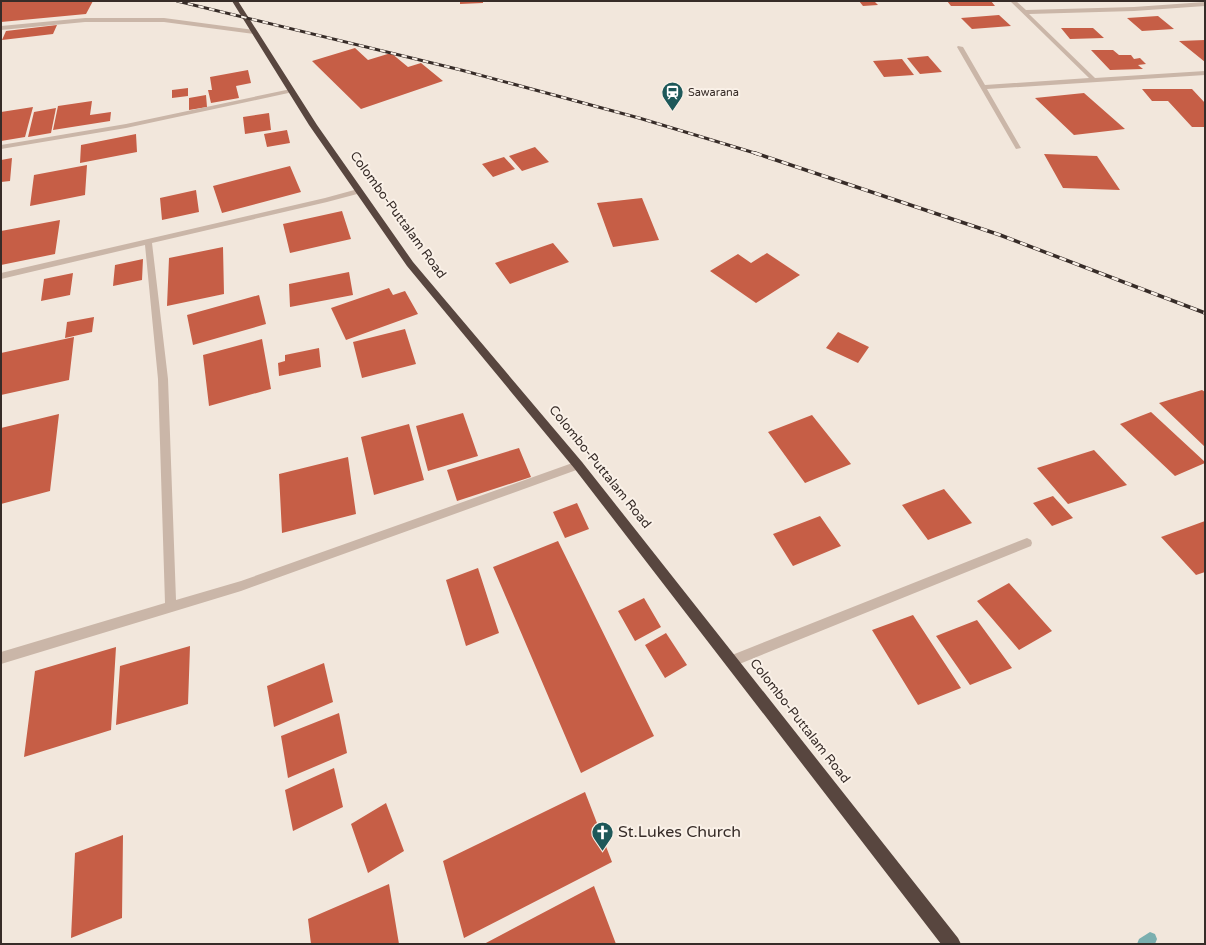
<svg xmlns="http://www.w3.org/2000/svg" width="1206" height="945" font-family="'Varela Round',sans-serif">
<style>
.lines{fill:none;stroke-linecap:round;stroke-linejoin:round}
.stream{fill:#7bafaf;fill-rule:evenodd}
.building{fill:#c65e46}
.street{fill:#cab6a8;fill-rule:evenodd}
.highway{fill:#58463f;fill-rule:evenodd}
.rail-far1-casing{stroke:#372c28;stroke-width:3}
.rail-casing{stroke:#372c28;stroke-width:3.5}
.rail-far1{stroke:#faf1e8;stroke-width:2;stroke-dasharray:5.5;stroke-linecap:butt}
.rail{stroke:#faf1e8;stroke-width:2.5;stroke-dasharray:7;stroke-linecap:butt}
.labels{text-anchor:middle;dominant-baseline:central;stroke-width:4;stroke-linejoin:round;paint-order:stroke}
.far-poi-label{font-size:11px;fill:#372c28;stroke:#faf1e8;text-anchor:start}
.street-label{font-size:13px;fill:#372c28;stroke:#faf1e8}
.near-poi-label{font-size:16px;fill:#372c28;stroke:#faf1e8;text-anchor:start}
</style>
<rect width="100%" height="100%" fill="#f2e7dc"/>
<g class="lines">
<path class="stream" d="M1150 932 1155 934 1157 939 1155 944H1137L1139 939Z"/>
</g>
<path class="building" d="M1 1H93L86 14 1 22Z
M460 1H483V3L460 4Z
M859 1H874L878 5 863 6Z
M947 1H991L995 6H951Z
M999 15 1011 26 972 29 961 18Z
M1158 16 1174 29 1142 31 1127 18Z
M57 25 53 34 2 40 6 31Z
M1061 28H1093L1104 38 1070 39Z
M1205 40V62L1179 41Z
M355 48 368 60 391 53 408 67 421 63 443 81 361 109 312 61Z
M1091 50H1113L1119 55H1131L1134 59 1140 58 1146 64 1138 65 1143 69 1110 70Z
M928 56 942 72 920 74 907 58Z
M902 59 914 75 884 77 873 61Z
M248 70 251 83 236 86 239 98 211 103 208 90H212L210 77Z
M188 88V96L172 98V90Z
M1142 89H1192L1205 103V127H1192L1168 101H1152Z
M1084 93 1125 129 1074 135 1035 98Z
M206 95 207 107 189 110V98Z
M92 101 90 115 111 112 110 121 53 130 58 106Z
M33 107 25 137 1 141V112Z
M56 108 51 133 28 137 34 112Z
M269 113 271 130 245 134 243 117Z
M287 130 290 143 267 147 264 134Z
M136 134 137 152 80 163 81 145Z
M535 147 549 162 522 171 509 156Z
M1044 154 1097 156 1120 190 1063 188Z
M504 157 515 169 493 177 482 164Z
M12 158 10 181 1 182V160Z
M87 165 85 195 30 206 34 175Z
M290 166 301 192 222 213 213 186Z
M196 190 199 212 162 220 160 198Z
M642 198 659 240 613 247 597 203Z
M342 211 351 239 290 253 283 224Z
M60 220 55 254 1 265V231Z
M553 243 569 262 510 284 495 263Z
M223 247 224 294 167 306 169 258Z
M767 253 800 275 756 303 710 271 738 254 751 263Z
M143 259 142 280 113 286 115 265Z
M349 272 353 295 290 307 289 284Z
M73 273 70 295 41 301 44 279Z
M389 288 393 295 405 291 418 314 346 340 331 308Z
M259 295 266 324 193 345 187 315Z
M94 317 92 332 65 338 67 322Z
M405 329 416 364 362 378 353 342Z
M838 332 869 347 858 363 826 348Z
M74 337 69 380 1 395V353Z
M262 339 271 389 209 406 203 355Z
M319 348 321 367 279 376 278 363 285 361V355Z
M1202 390 1205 392V447L1159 403Z
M1151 412 1205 462V463L1175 476 1120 424Z
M463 413 478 456 428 471 416 426Z
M59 414 50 491 1 504V428Z
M812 415 851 464 805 483 768 432Z
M409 424 424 480 374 495 361 437Z
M519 448 531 477 457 501 447 470Z
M1094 450 1127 485 1068 504 1037 468Z
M348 457 356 514 282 533 279 474Z
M944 489 972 523 928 540 902 505Z
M1053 496 1073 518 1052 526 1033 503Z
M577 503 589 529 565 538 553 512Z
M820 516 841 546 793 566 773 534Z
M1205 521V572L1196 575 1161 537Z
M558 541 654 736 581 773 493 567Z
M478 568 499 633 466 646 446 580Z
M1009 583 1052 631 1019 650 977 601Z
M644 598 661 627 635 641 618 611Z
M913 615 961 688 918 705 872 630Z
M977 620 1012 668 970 685 936 636Z
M666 633 687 665 665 678 645 645Z
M190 646 188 704 116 725 120 666Z
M116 647 111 730 24 757 35 671Z
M324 663 333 702 274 727 267 686Z
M339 713 347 753 288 778 281 736Z
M334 768 343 807 293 831 285 790Z
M585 792 612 862 464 938 443 861Z
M386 803 404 851 368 873 351 824Z
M123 835 122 918 71 938 75 853Z
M389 884 399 944H311L308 919Z
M594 886 616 944H484Z"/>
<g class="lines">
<path class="street" d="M1010 1H1016L1026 10 1134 7 1205 2V6L1134 11 1029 14 1095 78 1205 71V75L987 89 1021 148 1016 149 957 47 958 46 963 47 985 85 1089 78Z
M85 18H164L254 30 257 32 254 34 164 22H85L1 30V26Z
M291 89 294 91 293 92 126 128 1 149V145L126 124Z
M358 189 362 191 361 193 327 202 152 243 168 379 176 600 241 581 578 461 582 462 583 465 582 468 241 591 1 664V652L165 603 158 379 145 245 1 279V273L325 198Z
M1027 538 1031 540 1032 543 1031 546 732 667 728 665 726 661 728 657 732 655Z"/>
<path class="highway" d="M232 1H238L317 125 413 262 582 462 958 938 961 944H941L574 468 407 266 309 125Z"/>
<defs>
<path id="rail-far1" d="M177 1 461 70 639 118 758 154"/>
<path id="rail" d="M755 153 1000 235 1205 313"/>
</defs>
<use href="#rail-far1" class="rail-far1-casing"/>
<use href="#rail" class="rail-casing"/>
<use href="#rail-far1" class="rail-far1"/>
<use href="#rail" class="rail"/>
</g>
<defs>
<symbol id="station-pin" viewBox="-11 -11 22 30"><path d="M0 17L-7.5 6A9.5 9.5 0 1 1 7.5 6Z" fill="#1d5859" stroke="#faf1e8"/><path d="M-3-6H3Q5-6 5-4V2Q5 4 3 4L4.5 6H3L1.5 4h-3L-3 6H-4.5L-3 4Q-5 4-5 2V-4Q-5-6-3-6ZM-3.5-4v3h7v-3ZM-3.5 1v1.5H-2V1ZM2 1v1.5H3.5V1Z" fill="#fff"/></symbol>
<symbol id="church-pin" viewBox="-11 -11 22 30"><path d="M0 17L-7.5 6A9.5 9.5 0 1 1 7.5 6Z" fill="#1d5859" stroke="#faf1e8"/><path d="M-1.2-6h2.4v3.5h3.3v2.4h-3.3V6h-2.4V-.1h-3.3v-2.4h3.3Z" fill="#fff"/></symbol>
</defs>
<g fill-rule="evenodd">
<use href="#station-pin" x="660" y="80" width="25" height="34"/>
<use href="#church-pin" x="590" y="820" width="25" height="34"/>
</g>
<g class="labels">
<g class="far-poi-label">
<text x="688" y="92">Sawarana</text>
</g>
<g class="street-label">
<text transform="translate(398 215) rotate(54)">Colombo-Puttalam Road</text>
<text transform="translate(600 467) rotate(51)">Colombo-Puttalam Road</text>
<text transform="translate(800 721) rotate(52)">Colombo-Puttalam Road</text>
</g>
<g class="near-poi-label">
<text x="618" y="832">St.Lukes Church</text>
</g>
</g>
<rect width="1206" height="945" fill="none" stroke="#372c28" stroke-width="4"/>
</svg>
